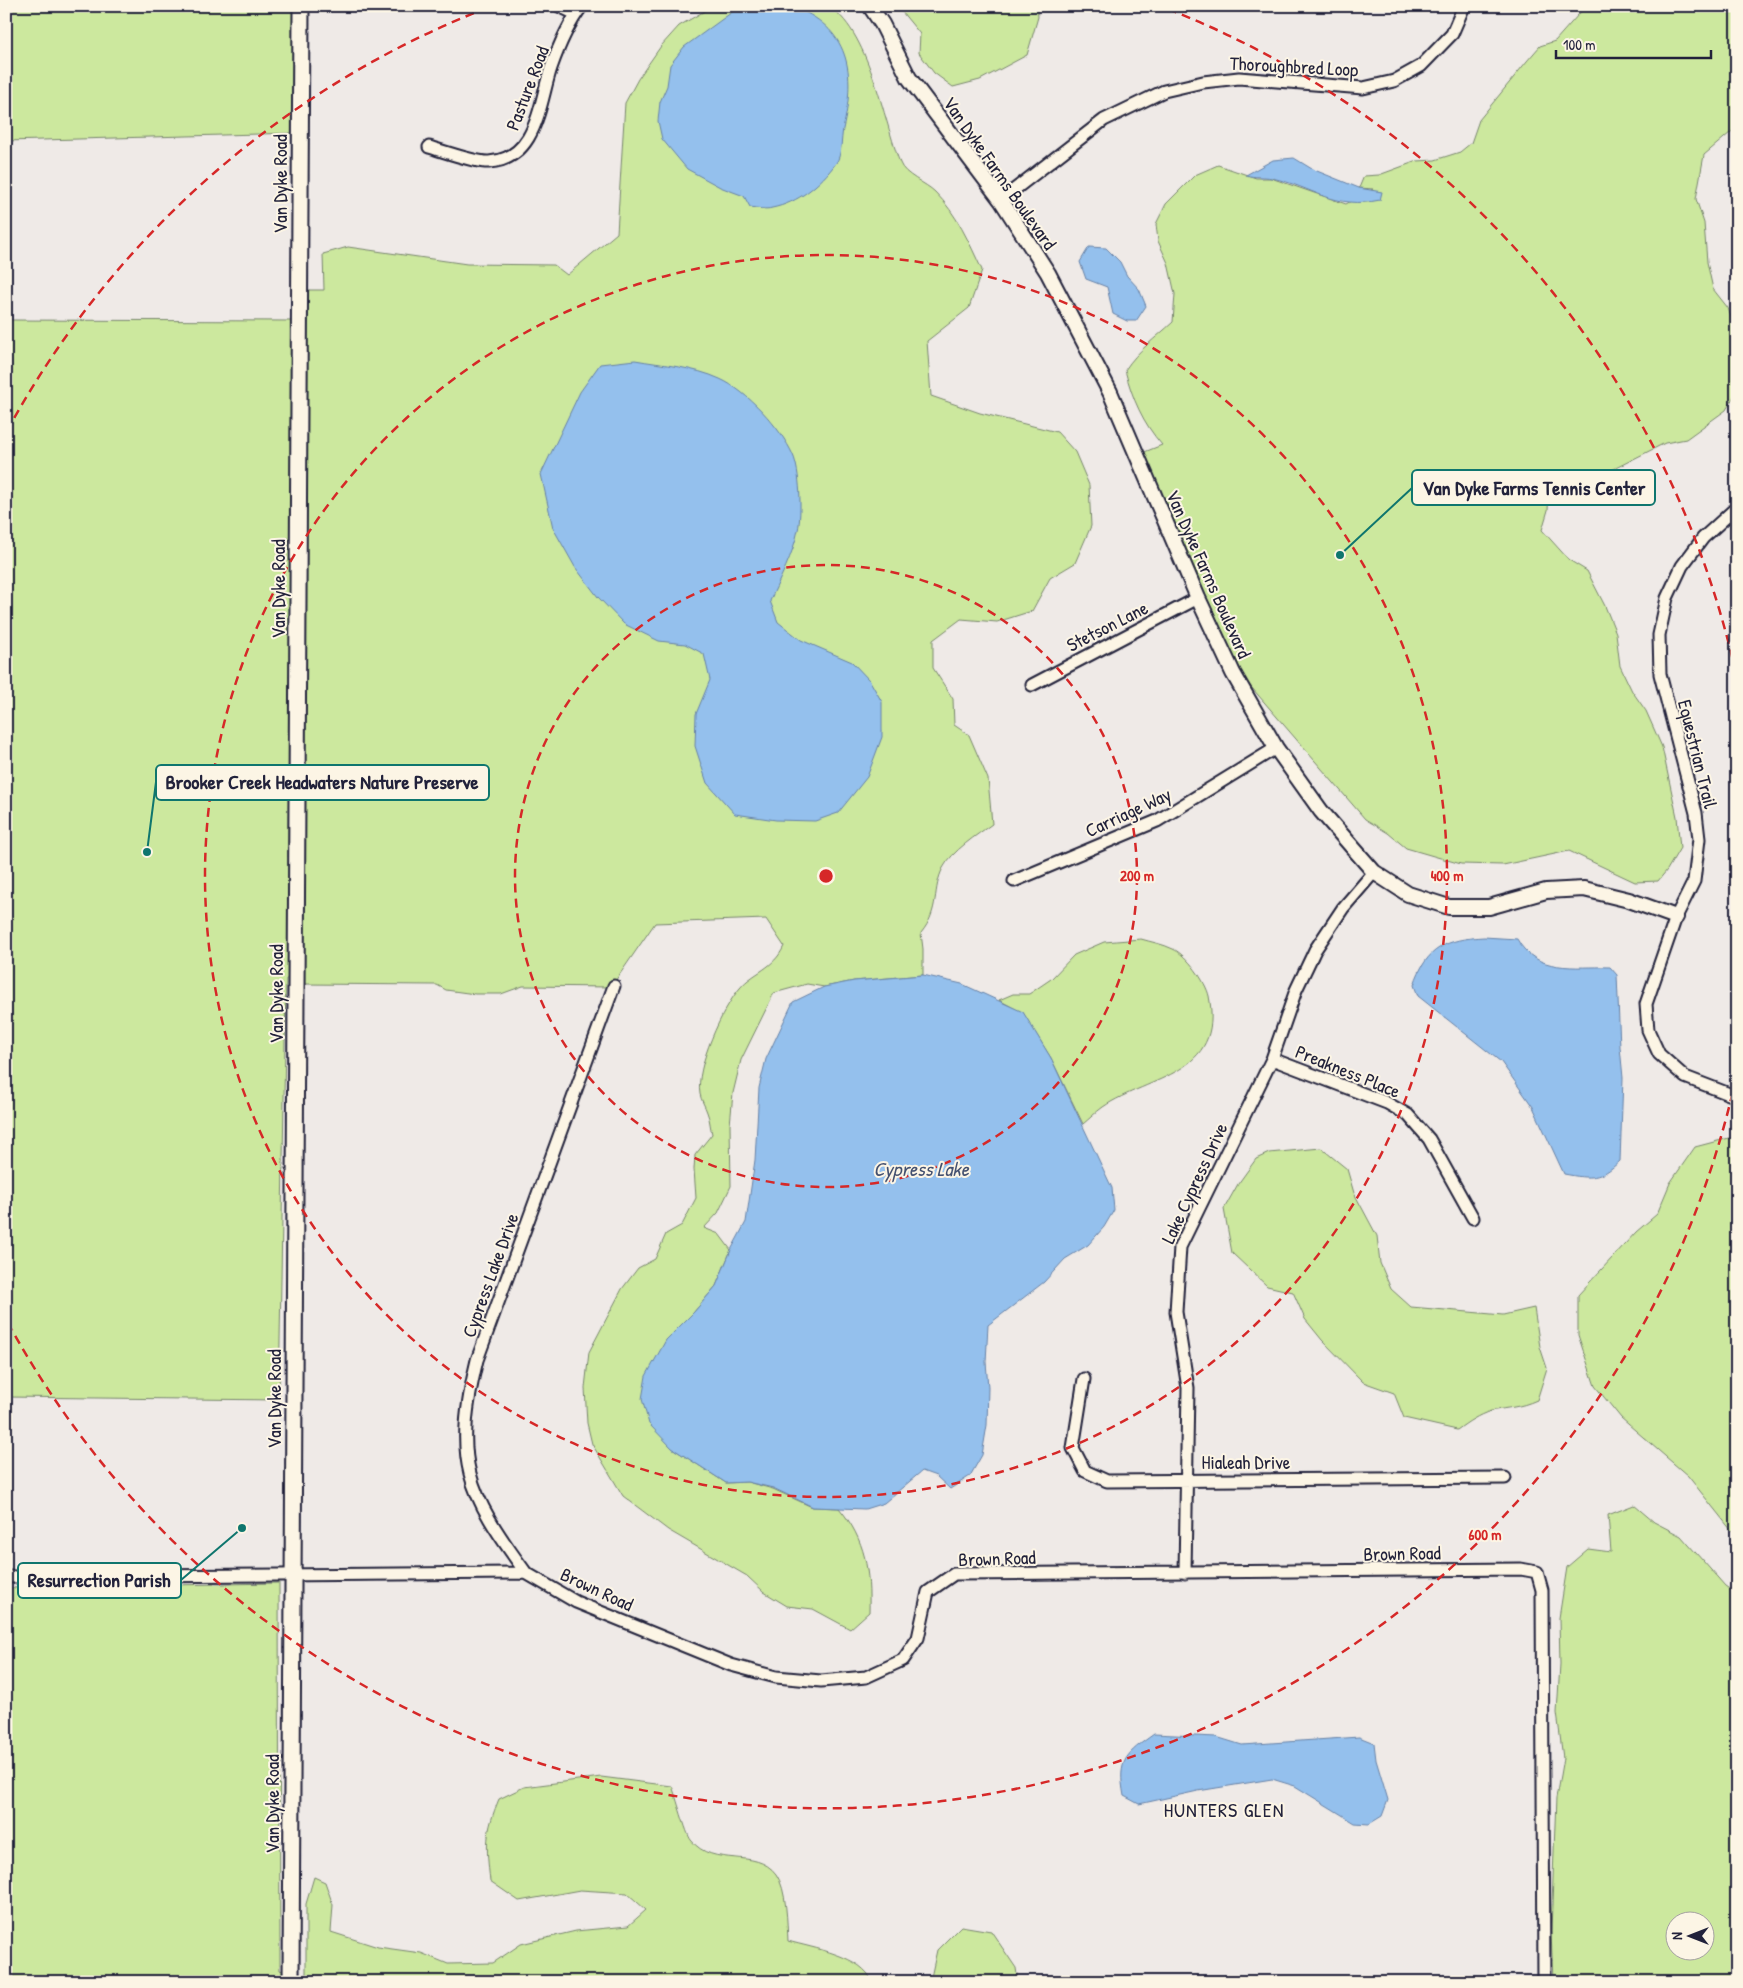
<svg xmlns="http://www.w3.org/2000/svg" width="1743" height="1988" font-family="'Patrick Hand',sans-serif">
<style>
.green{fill:#cce89e;stroke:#77856c;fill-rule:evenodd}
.water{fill:#94c0ed;stroke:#6681a6}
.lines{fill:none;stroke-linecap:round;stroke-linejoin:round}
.minor-casing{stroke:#22223b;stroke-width:15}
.tertiary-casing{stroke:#22223b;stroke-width:18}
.secondary-casing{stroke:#22223b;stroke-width:19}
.minor{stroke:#fcf5e5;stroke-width:11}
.tertiary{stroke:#fcf5e5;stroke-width:14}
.secondary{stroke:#fcf5e5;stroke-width:15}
.ring{fill:none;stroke:#d62828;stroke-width:2.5;stroke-dasharray:9 6}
.labels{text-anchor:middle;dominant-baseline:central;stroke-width:4;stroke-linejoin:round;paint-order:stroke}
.street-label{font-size:19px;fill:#22223b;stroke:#fcf5e5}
.water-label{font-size:20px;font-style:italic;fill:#445170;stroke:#fcf5e5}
.neighbourhood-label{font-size:20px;letter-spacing:1px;fill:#22223b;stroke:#fcf5e5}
.centre{fill:#d62828;stroke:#fcf5e5;stroke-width:2.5}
.ring-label{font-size:15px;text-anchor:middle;font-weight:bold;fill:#d62828;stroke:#fcf5e5;stroke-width:4;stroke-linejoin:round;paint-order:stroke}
.leader{fill:none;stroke:#0f766e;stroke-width:2}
.callout-dot{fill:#0f766e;stroke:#fcf5e5;stroke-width:2}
.callout{fill:#fcf5e5;stroke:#0f766e;stroke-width:2}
.callout-label{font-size:20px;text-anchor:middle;font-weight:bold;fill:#22223b}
</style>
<rect width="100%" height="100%" fill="#efeae7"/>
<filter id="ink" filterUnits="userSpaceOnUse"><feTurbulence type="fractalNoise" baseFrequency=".02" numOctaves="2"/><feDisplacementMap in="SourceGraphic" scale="10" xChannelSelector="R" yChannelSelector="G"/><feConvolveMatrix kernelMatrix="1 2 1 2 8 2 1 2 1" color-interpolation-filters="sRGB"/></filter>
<g filter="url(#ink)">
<path class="green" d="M6 6H294L295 133 6 141Z
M713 6H827C868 26 884 122 900 163 904 175 926 183 935 192 957 214 969 242 982 270L969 308 927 341 931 396 980 413 1057 432 1075 452 1089 485 1091 526 1075 563 1050 578 1032 611 997 622 961 619 933 640V668L953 699 954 725 969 735 988 779 992 824C977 835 952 851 943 868 932 889 940 910 921 933L923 949V975L854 981 824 987 807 984 774 993 741 1060 733 1093 730 1125 731 1186 718 1213 704 1228 719 1234 731 1250 716 1286 694 1312 672 1448 726 1483 747 1482 773 1489 812 1507 839 1508C866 1540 870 1572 869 1612L850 1629 813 1609 787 1606 764 1592 747 1576 668 1530 623 1496 592 1444 587 1423 585 1388 589 1352 622 1289 638 1268 655 1259 666 1234 682 1225 696 1198 694 1169 695 1155 712 1134C710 1127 710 1119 707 1112 705 1106 701 1100 700 1094 695 1068 723 1007 740 988 753 972 774 969 784 946L766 919 655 923 611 987 523 986 501 994H475L446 990 437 985 302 984 306 290H324L323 254 348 247 467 264 554 265 567 275 617 233 625 103 638 79 661 46 679 26Z
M897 6H1037L1038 17 1027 55 980 80 953 87 934 73 919 53 920 34Z
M1586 6H1737V127L1704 155 1696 199 1704 223 1707 262 1713 289 1728 308 1736 332 1737 391 1726 410 1686 439 1665 443 1598 477 1580 476 1549 492 1548 510 1542 530 1569 560 1587 571 1605 606 1616 633 1620 666 1632 691 1646 711 1662 747 1677 817 1680 848 1667 870 1658 881 1635 882 1569 851 1503 865 1461 864 1406 848 1388 833 1365 819 1233 666 1142 453 1162 445C1143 423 1132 398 1125 370 1138 350 1156 338 1173 322L1175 294 1168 263 1158 241 1156 224 1166 204 1195 175 1218 165 1256 178H1271L1346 204 1373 189 1359 188 1364 176 1379 175 1417 161 1435 160 1460 152 1471 143 1479 120 1527 61 1540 46 1555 41Z
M6 320 293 321 288 857H290V978L286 979 279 1400 6 1397Z
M1141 939C1151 942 1163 944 1173 949 1187 955 1206 982 1209 996 1225 1075 1149 1076 1103 1107 1096 1112 1089 1119 1083 1124L1051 1058 1023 1013 999 1000 1013 994H1029L1051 979 1074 955 1104 942Z
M1729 1138 1737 1139V1534L1731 1530 1688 1476 1621 1418 1595 1386 1578 1335V1295L1636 1232 1657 1214 1670 1183 1695 1147Z
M1321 1148 1347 1169 1354 1193 1377 1236 1380 1263 1391 1289 1411 1307 1503 1315 1534 1308 1540 1347 1547 1368 1537 1400C1519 1408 1509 1407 1491 1411 1478 1415 1468 1422 1457 1430L1404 1418 1394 1393 1363 1382 1322 1340 1305 1319 1293 1292 1267 1286 1232 1253 1224 1209 1238 1184 1256 1159 1269 1153Z
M1634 1505 1654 1522 1681 1536 1725 1586 1737 1594V1982H1553L1551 1931 1556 1798 1563 1758 1557 1713 1560 1664 1559 1618 1567 1567 1588 1549 1611 1552 1608 1515ZM1676 1920H1706V1950H1676Z
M279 1583 280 1970 285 1972V1982H6V1588Z
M601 1777 672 1786C676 1796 686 1834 691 1840 713 1869 756 1847 776 1874 787 1889 787 1924 788 1941 812 1948 864 1956 872 1982H306V1904L314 1877 325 1882 333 1905 331 1932 378 1947 421 1953 448 1964 493 1963 521 1944 576 1931 628 1926 646 1910 627 1893 580 1890 519 1901 490 1881C486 1845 485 1833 499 1799L524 1787Z
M961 1926 991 1931 1016 1968 1018 1982H930L937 1950Z"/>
<path class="water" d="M747 6C762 6 782 3 796 8 853 31 855 78 843 129 841 139 842 155 836 163 821 184 798 203 772 208 766 210 757 208 750 207L744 196 720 187 687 169 662 139 658 121 660 102 667 86 670 65 684 47 739 7Z
M1294 158 1312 169 1359 188 1382 192 1380 200C1334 210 1313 187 1272 178 1263 176 1255 178 1246 175L1273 160Z
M1089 247 1106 248 1120 262 1127 276 1139 289 1146 306 1136 321H1127L1113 314 1107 287 1086 279 1080 262Z
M635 360C663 365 694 367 720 379 747 391 781 428 793 455 800 470 802 513 798 530 793 555 780 578 770 601L778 622 801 640 852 662 870 681 882 702V737L867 777 838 813 815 821 776 820 735 814 707 783 695 746 696 714 710 680 704 654 685 644 659 641 624 624 598 597 575 567 553 528 541 474 580 392 600 364Z
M1484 937 1517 939C1536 974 1575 966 1610 967L1617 975 1620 1047 1623 1078 1620 1161C1600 1180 1591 1179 1564 1174L1533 1107 1501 1062 1418 996 1414 985C1426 948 1446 939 1484 937Z
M923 975 962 984 1023 1012 1051 1058 1112 1188 1114 1210 1104 1227 1088 1245 1065 1259 1044 1282 988 1325 986 1362 988 1387 987 1425 982 1455 970 1476 950 1489 936 1476 922 1471 884 1503 865 1509 813 1507 773 1488 747 1482 726 1483 672 1448 649 1424 642 1399 646 1376 666 1340 694 1312 716 1286 731 1250 746 1222 755 1160 759 1088 766 1059 793 1002 824 987 854 981Z
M1154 1734 1216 1737 1242 1745 1359 1737 1374 1743 1376 1760 1388 1800 1382 1816 1369 1824 1355 1823 1295 1786 1272 1779 1198 1791 1139 1804 1124 1796C1117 1760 1126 1754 1154 1734Z"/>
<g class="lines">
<defs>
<path id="minor" d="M559 6 576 14
M429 147C443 151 476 163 489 162 537 159 539 104 551 68 558 48 569 23 582 6
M1001 200 1104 120 1164 91 1203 82 1239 78 1363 88 1394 81 1421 66 1452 34 1464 6
M1737 507 1703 538 1682 566 1667 598 1659 635 1660 674 1696 813 1699 839 1694 881 1676 917 1646 1004 1648 1030 1659 1054 1685 1077 1737 1097
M1032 685 1198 598
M1014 881 1157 821 1276 748
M1272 1059 1387 1103 1408 1115 1429 1139 1473 1218
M1084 1379 1073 1448 1085 1471 1107 1481 1505 1478
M526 1573C466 1491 453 1461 477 1360L614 986
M1185 1573 1188 1388 1176 1312 1180 1247 1272 1059 1296 990 1315 950 1343 908 1374 872
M6 1577 526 1573 576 1602 731 1665 776 1677 821 1681 866 1677 903 1660 918 1638 928 1592 954 1574 1521 1569 1537 1572 1542 1590 1544 1982"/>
<path id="tertiary" d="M870 6 882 24 909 78 1001 200 1048 273 1110 392 1198 598 1233 673 1276 748 1321 811 1374 872 1408 894 1449 907H1489L1546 891 1584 889 1629 900 1676 917"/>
<path id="secondary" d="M291 1982 301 6"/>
</defs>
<use href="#minor" class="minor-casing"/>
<use href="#tertiary" class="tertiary-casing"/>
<use href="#secondary" class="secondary-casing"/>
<use href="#minor" class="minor"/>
<use href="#tertiary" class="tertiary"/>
<use href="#secondary" class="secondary"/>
</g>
</g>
<g class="ring">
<circle cx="826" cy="876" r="311"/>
<circle cx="826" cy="876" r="621"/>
<path d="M1736 1078A932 932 0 0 1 7 1321M7 431A932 932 0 0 1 484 9M1168 9A932 932 0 0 1 1736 674"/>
</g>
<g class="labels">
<g class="street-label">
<text transform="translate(1294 66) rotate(3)">Thoroughbred Loop</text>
<text transform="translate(527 88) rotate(-69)">Pasture Road</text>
<text transform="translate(1000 173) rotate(55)">Van Dyke Farms Boulevard</text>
<text transform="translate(280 184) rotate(-90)">Van Dyke Road</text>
<text transform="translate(1209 574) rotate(66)">Van Dyke Farms Boulevard</text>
<text transform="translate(278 589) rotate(-90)">Van Dyke Road</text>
<text transform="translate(1107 626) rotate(-27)">Stetson Lane</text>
<text transform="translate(1698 754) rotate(76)">Equestrian Trail</text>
<text transform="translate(1128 812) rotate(-25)">Carriage Way</text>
<text transform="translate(276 994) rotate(-90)">Van Dyke Road</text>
<text transform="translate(1348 1071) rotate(22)">Preakness Place</text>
<text transform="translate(1194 1183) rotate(-65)">Lake Cypress Drive</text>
<text transform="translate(490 1275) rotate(-70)">Cypress Lake Drive</text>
<text transform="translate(274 1399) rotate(-90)">Van Dyke Road</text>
<text x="1246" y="1462">Hialeah Drive</text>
<text transform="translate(1402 1553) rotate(-1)">Brown Road</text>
<text transform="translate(997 1558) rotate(-2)">Brown Road</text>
<text transform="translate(597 1589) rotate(25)">Brown Road</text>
<text transform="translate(272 1804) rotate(-90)">Van Dyke Road</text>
</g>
<g class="water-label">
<text x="921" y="1168">Cypress Lake</text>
</g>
<g class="neighbourhood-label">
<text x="1224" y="1809">HUNTERS GLEN</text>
</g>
</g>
<circle cx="826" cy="876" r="8" class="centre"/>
<g class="ring-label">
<text x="1137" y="881">200 m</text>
<text x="1447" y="881">400 m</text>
<text x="1485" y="1540">600 m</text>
</g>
<path class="leader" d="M1340 555L1412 488M147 852L156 782M242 1528L181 1580"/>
<g class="callout-dot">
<circle cx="1340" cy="555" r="5"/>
<circle cx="147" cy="852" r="5"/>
<circle cx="242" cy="1528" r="5"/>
</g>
<g class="callout">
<rect x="1412" y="470" width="243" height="35" rx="5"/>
<rect x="156" y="765" width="333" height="35" rx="5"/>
<rect x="18" y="1563" width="163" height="35" rx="5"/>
</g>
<g class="callout-label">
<text x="1534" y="495">Van Dyke Farms Tennis Center</text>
<text x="322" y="789">Brooker Creek Headwaters Nature Preserve</text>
<text x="99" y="1587">Resurrection Parish</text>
</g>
<rect width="1743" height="1988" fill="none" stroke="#fcf5e5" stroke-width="25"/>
<rect x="12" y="12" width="1718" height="1963" fill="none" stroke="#22223b" stroke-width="2" filter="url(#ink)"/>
<g transform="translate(1690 1936) rotate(270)"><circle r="24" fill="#fcf5e5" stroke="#a5a1a1"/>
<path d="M0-4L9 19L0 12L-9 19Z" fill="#22223b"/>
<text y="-8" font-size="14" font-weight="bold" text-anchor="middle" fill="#22223b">N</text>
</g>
<path d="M1556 50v8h155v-8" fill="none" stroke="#22223b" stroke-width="2.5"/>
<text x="1563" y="50" font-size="15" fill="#22223b" stroke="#fcf5e5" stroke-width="4" paint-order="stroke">100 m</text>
</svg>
